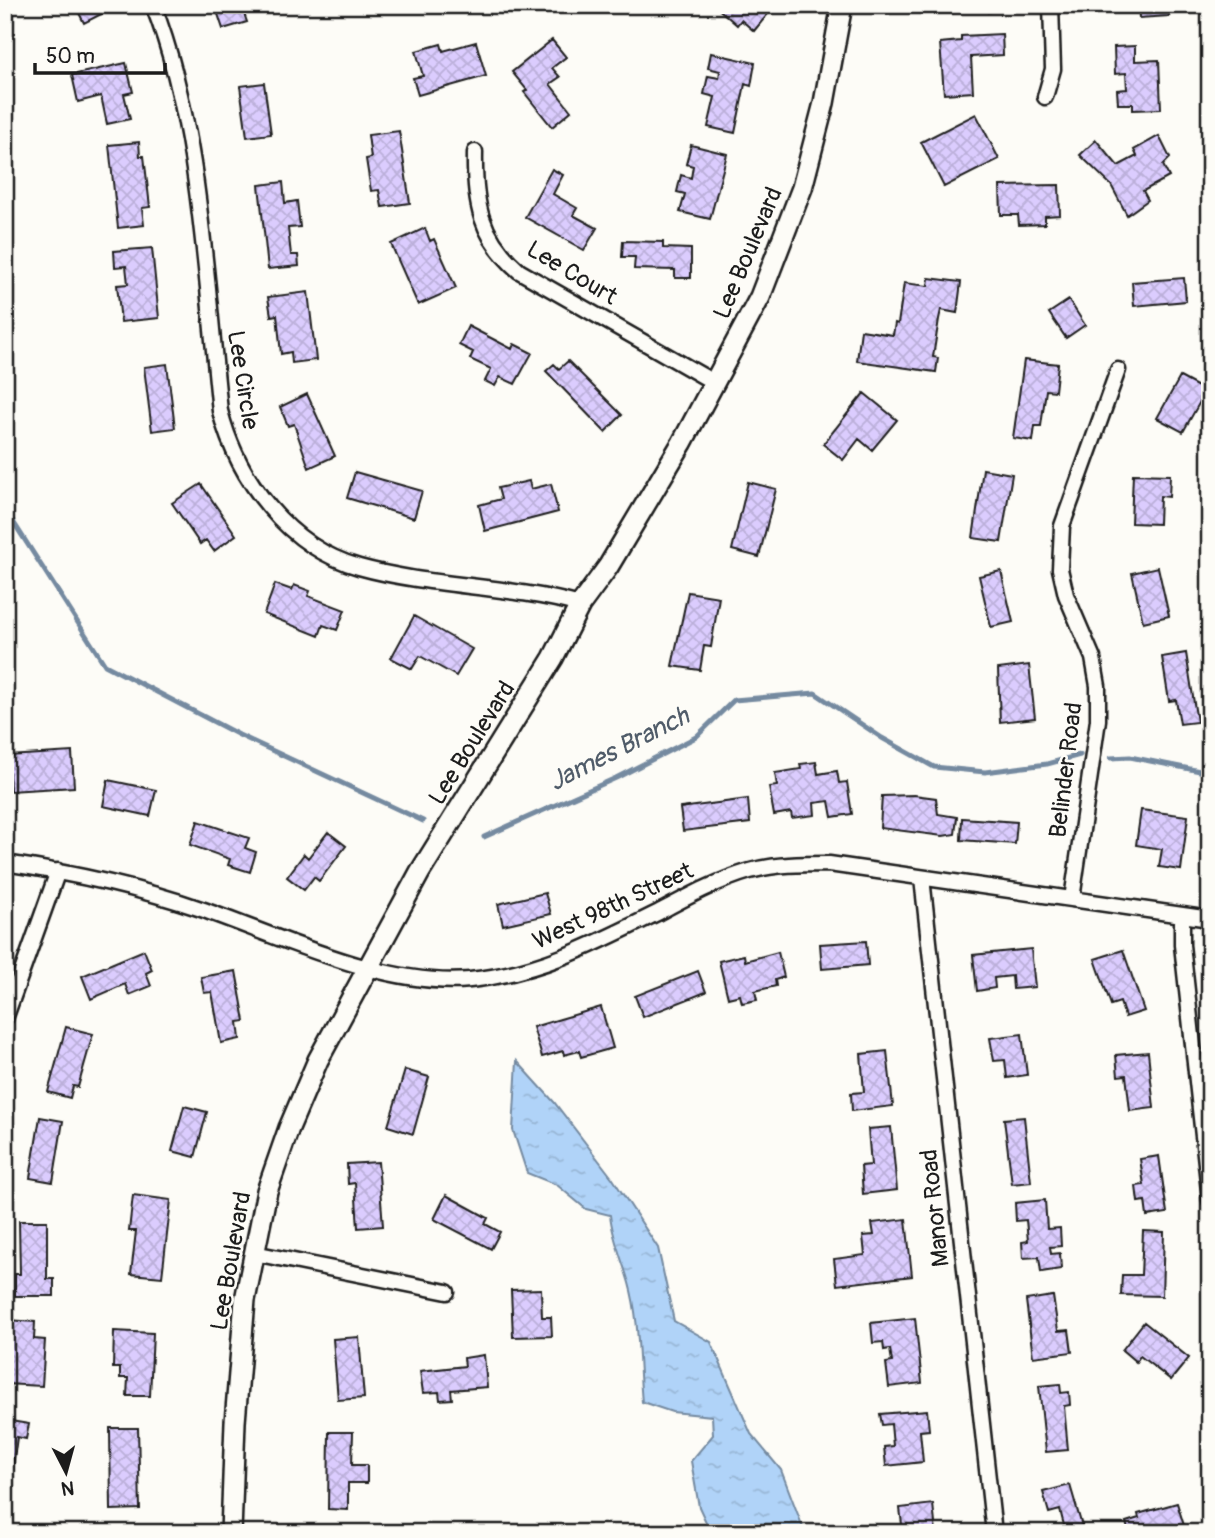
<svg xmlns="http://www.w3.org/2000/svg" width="1215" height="1538" font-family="Pangolin,sans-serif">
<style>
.water{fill:url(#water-ripples);stroke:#758aa0;stroke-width:2}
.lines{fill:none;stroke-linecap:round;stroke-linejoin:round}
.stream{stroke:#758aa0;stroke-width:5}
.building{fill:url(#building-cross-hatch);stroke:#1c1c1c;stroke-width:2}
.street-casing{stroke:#1c1c1c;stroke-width:19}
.secondary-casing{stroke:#1c1c1c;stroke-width:24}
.street{stroke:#fdfcf7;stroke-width:14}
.secondary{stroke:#fdfcf7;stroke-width:19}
.labels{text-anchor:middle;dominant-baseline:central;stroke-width:5;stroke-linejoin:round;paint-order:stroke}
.street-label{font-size:24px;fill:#1c1c1c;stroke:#fdfcf7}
.water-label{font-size:26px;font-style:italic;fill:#505c69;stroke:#fdfcf7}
</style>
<defs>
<pattern id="water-ripples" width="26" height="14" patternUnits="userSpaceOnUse" patternTransform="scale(1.75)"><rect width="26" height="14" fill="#b0d3f8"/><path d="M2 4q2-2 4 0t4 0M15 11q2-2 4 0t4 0" fill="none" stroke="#97b5d4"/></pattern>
<pattern id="building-cross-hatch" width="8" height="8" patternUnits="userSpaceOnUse" patternTransform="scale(1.75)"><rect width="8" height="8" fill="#dbccfe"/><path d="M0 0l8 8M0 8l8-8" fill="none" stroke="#bbafd9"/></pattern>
</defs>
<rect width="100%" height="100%" fill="#fdfcf7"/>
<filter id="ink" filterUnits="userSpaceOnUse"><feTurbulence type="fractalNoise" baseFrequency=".0143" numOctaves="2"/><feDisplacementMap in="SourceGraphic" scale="14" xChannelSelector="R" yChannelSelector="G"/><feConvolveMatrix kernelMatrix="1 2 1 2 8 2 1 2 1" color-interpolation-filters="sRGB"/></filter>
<g filter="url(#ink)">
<path class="water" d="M517 1061 554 1102 613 1179 658 1248 674 1321 711 1342 751 1434 781 1470 805 1533H711L699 1507 691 1461 713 1435 712 1416 672 1412 642 1402C638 1362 640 1322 629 1283 622 1259 613 1240 610 1215L586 1209 557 1185 527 1173 513 1130Z"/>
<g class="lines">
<path class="stream" d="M5 509 105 665 239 735 423 821
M1111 758 1130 757 1210 773
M484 837 616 778 696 737 734 700 815 693 882 738 934 767 985 772 1047 764 1080 755"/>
</g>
<path class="building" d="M75 5H106L109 10 84 23Z
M215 5H241L247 22 223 29Z
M714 5H757L768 14 754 31 741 20 737 25Z
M942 5H985L952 13 950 7 943 9Z
M986 5H1015V6L988 12Z
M1138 5H1168L1169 16 1139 18Z
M1002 34 1003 55 971 57 973 92 944 94 940 43 961 41V36Z
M552 40 566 57 552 68 560 77 550 84 571 111 552 127 524 92 527 90 512 72Z
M476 42 486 76 418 95 413 78 423 76 416 51 441 44 443 51Z
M1135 46V61L1159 60 1161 109 1133 110V104H1118L1117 90 1127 89 1126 73 1115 74 1114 47Z
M711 53 755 63 751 86 745 84 735 133 708 127 715 97 704 94 708 76 719 78 720 71 708 68Z
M126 63 133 92 124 94 130 119 107 124 101 96 78 102 72 75Z
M264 83 271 134 247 137 240 86Z
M5 114 13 157 5 159Z
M976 114 999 159 944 187 921 142Z
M399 131 410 203 382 207 379 190 371 191 366 159 371 158 368 135Z
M1159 136 1170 158 1163 165 1169 177 1143 191 1148 200 1127 215 1111 185 1080 155 1096 140 1118 166 1137 156 1134 150Z
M139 142 140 156H144L150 207 142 208 144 225 118 228 109 145Z
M691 145 727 154 710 219 680 212 685 194 677 192 681 175 691 178 693 166 686 164Z
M552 169 563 175 553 194 577 208 573 215 597 228 584 250 525 217Z
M283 182 285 203 297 201 300 227 288 228 291 255H298L299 266 268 269 259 185Z
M1059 185 1060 215 1045 216V224L1019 225 1018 215H1001L1000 186Z
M425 228 430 241 434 239 456 288 418 305 391 244Z
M623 241 663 242V248L691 249V278H675V270L634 269 635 257H622Z
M152 248 159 318 121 322 117 285 128 284 126 266 115 267 114 251Z
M929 278 961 282 957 313 941 310 939 319 933 357 938 358 936 372 857 361 861 330 893 335 895 323 898 324 904 283 928 286Z
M1184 278 1186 301 1134 306 1132 282Z
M308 292 316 360 292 363 291 352 281 354 277 315 271 316 268 297Z
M1069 300 1085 325 1066 338 1049 313Z
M468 326 512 349 514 344 532 353 515 384 500 377 495 386 485 381 491 369 470 359 473 352 459 345Z
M1024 360 1058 364 1055 391 1046 390 1041 426H1035L1033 441 1013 438Z
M568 361 622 415 605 432 546 371 554 364 559 369Z
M167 364 175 428 152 431 144 367Z
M1180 377 1206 391 1183 432 1157 418Z
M864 393 897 420 872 450 859 439 843 460 823 444Z
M307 394 335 456 309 468 294 424 288 426 280 407Z
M983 469 1012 474 1001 542 973 538Z
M355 472 422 491 414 518 347 498Z
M1133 474 1170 475 1169 497 1160 496 1159 524 1131 523Z
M529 481 531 489 551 484 558 512 485 531 479 505 501 499 498 488Z
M748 482 776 489 759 557 732 550Z
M201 484 236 535 214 551 206 540 200 544 172 503Z
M1158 567 1169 616 1143 622 1132 573Z
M1001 571 1013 622 991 627 979 576Z
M275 584 292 590 294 585 310 591 308 596 345 610 337 630 323 625 319 636 264 614Z
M688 592 719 597 711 647 704 646 700 670 672 666Z
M414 616 472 649 456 676 420 656 412 669 391 658Z
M1186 653 1197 722 1180 724 1176 700 1169 701 1162 657Z
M1029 665 1035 718 1000 722 998 669Z
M72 752 74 787 10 791 8 756Z
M816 762 818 774 837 771 839 783 847 782 852 814 832 817 829 801 814 803 815 815 792 818 791 812 774 815 769 787 777 786 775 773 801 769 800 764Z
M108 780 156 790 150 816 103 806Z
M914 795 936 798 938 814 957 817 955 834 943 836 880 828 882 796Z
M748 799 750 823 683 831 680 808Z
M1141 810 1188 816 1181 870 1159 867 1162 849 1136 845Z
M962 818 1017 822 1015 844 961 840Z
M198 821 249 838 245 848 256 852 250 872 228 865 230 859 190 845Z
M328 832 346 846 319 881 314 877 304 890 287 877 304 854 308 858Z
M545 893 551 914 503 925 498 904Z
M866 941 868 965 822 969 820 944Z
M1031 949 1035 987 1013 989 1012 976 994 978 995 988 977 991 973 955Z
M144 950 152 970 146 973 151 986 129 995 125 984 91 999 82 976Z
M1123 950 1144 1011 1125 1017 1120 1002 1111 1005 1095 959Z
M778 952 784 977 775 980 776 986 755 991 757 1000 742 1003 740 995 728 998 719 961 744 955 745 961Z
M236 971 245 1021 238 1022 240 1039 221 1043 212 992 204 993 201 977Z
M698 971 706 992 643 1017 635 996Z
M601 1007 613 1048 581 1057 579 1051 564 1055 563 1051 542 1057 533 1027Z
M66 1027 93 1034 78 1087 73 1086 70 1098 48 1092Z
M1022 1034 1027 1075 1007 1078 1005 1060 994 1061 990 1038Z
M887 1051 893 1106 852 1111 851 1093 864 1092 861 1054Z
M1148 1052 1154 1108 1130 1111 1126 1075 1118 1076 1116 1055Z
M405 1070 429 1077 413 1134 388 1126Z
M184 1106 207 1112 195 1157 172 1151Z
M40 1117 63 1121 53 1182 30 1178Z
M1024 1117 1031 1182 1012 1184 1004 1119Z
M891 1127 897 1190 863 1194 861 1166 871 1165 868 1129Z
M1159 1156 1167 1213 1147 1216 1145 1201 1138 1202 1136 1186 1144 1185 1140 1159Z
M378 1162 383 1226 358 1228 355 1183 348 1184 347 1164Z
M133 1195 171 1200 162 1277 131 1274 136 1231H129Z
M446 1195 488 1218 485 1224 500 1232 491 1249 434 1219Z
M1045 1200 1047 1229 1060 1228 1061 1246 1050 1247 1051 1254 1060 1253 1061 1269 1041 1272 1039 1257 1023 1258 1022 1242 1028 1241 1026 1220 1016 1221 1015 1203Z
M906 1219 912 1276 837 1285 834 1259 865 1255 863 1236 874 1235 872 1223Z
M19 1221H47V1279H54V1296H15V1274H20Z
M1143 1231 1164 1232 1162 1296 1121 1295 1122 1275H1141Z
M541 1289 542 1317H551L552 1336 513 1337 511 1290Z
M1053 1296 1058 1331 1069 1330 1072 1352 1033 1357 1026 1300Z
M915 1318 922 1383 889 1387 886 1363 892 1362 890 1349 884 1350 883 1342 873 1343 871 1323Z
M8 1320 35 1322 34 1339 45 1340 42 1386 5 1384Z
M1144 1322 1189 1358 1171 1380 1140 1356 1136 1362 1122 1350Z
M114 1331 153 1333 150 1396H127L128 1378H120V1368H113Z
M359 1337 364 1398 338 1400 333 1339Z
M484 1355 487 1387 451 1390 452 1399 440 1400 439 1392 423 1393 420 1371 465 1366 464 1358Z
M1060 1384 1061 1393 1069 1392 1070 1405 1064 1406 1068 1450 1046 1452 1039 1386Z
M927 1410 929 1430 920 1431 923 1462 886 1466 884 1447 893 1446 891 1424 882 1425 880 1414Z
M5 1420 29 1424 26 1439 17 1437 9 1495 5 1494Z
M110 1428H138L140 1509 111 1510Z
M329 1432H353L352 1465H367V1483H348V1510L328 1509Z
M1070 1485 1084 1533H1066L1060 1510 1049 1513 1043 1492Z
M1177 1503 1185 1529 1174 1533H1129L1126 1522 1139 1518 1138 1514Z
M933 1504 936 1533H903L900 1508Z"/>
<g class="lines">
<defs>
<path id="street" d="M153 5C200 123 206 284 220 411 238 480 288 547 359 567 431 587 508 585 580 605
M1045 97 1053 69 1051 5
M475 152C474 203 480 237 519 271L715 383
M5 863C72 873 137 887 201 909 281 937 386 988 470 980 541 973 601 941 663 910 691 895 719 880 750 871 776 864 802 864 829 864L1210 919
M922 878 994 1533
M1072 899 1098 720V686L1093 658 1066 595 1060 569 1062 526 1118 370
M1182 915V945L1210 1200
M5 1019 58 871
M254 1253 447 1292"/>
<path id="secondary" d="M231 1533 235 1422 245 1300 267 1191 289 1128 318 1060 420 872 553 658 580 605 608 567 682 443 760 297 802 188 824 103 842 5"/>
</defs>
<use href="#street" class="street-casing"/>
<use href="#secondary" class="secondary-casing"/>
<use href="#street" class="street"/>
<use href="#secondary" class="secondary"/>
</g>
</g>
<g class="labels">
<g class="street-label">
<text transform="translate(748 253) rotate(-67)">Lee Boulevard</text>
<text transform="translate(572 273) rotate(31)">Lee Court</text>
<text transform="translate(243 380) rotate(81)">Lee Circle</text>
<text transform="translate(472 743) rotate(-58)">Lee Boulevard</text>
<text transform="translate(1066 770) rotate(-83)">Belinder Road</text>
<text transform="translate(613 906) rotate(-25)">West 98th Street</text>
<text transform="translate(935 1208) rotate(-96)">Manor Road</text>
<text transform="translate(231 1261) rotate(-80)">Lee Boulevard</text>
</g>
<g class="water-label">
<text transform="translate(619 749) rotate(-27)">James Branch</text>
</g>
</g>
<rect width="1215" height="1538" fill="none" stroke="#fdfcf7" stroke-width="28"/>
<rect x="14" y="14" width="1187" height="1510" fill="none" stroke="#1c1c1c" stroke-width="2.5" filter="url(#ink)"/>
<g transform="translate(66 1472) rotate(174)" stroke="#fdfcf7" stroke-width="5" paint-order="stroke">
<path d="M0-5L12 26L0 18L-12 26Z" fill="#1c1c1c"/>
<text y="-10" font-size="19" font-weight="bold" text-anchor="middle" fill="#1c1c1c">N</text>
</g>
<path d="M35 63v10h130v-10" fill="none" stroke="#1c1c1c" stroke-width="3.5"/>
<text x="46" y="63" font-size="21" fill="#1c1c1c" stroke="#fdfcf7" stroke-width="5" paint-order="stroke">50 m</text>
</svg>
